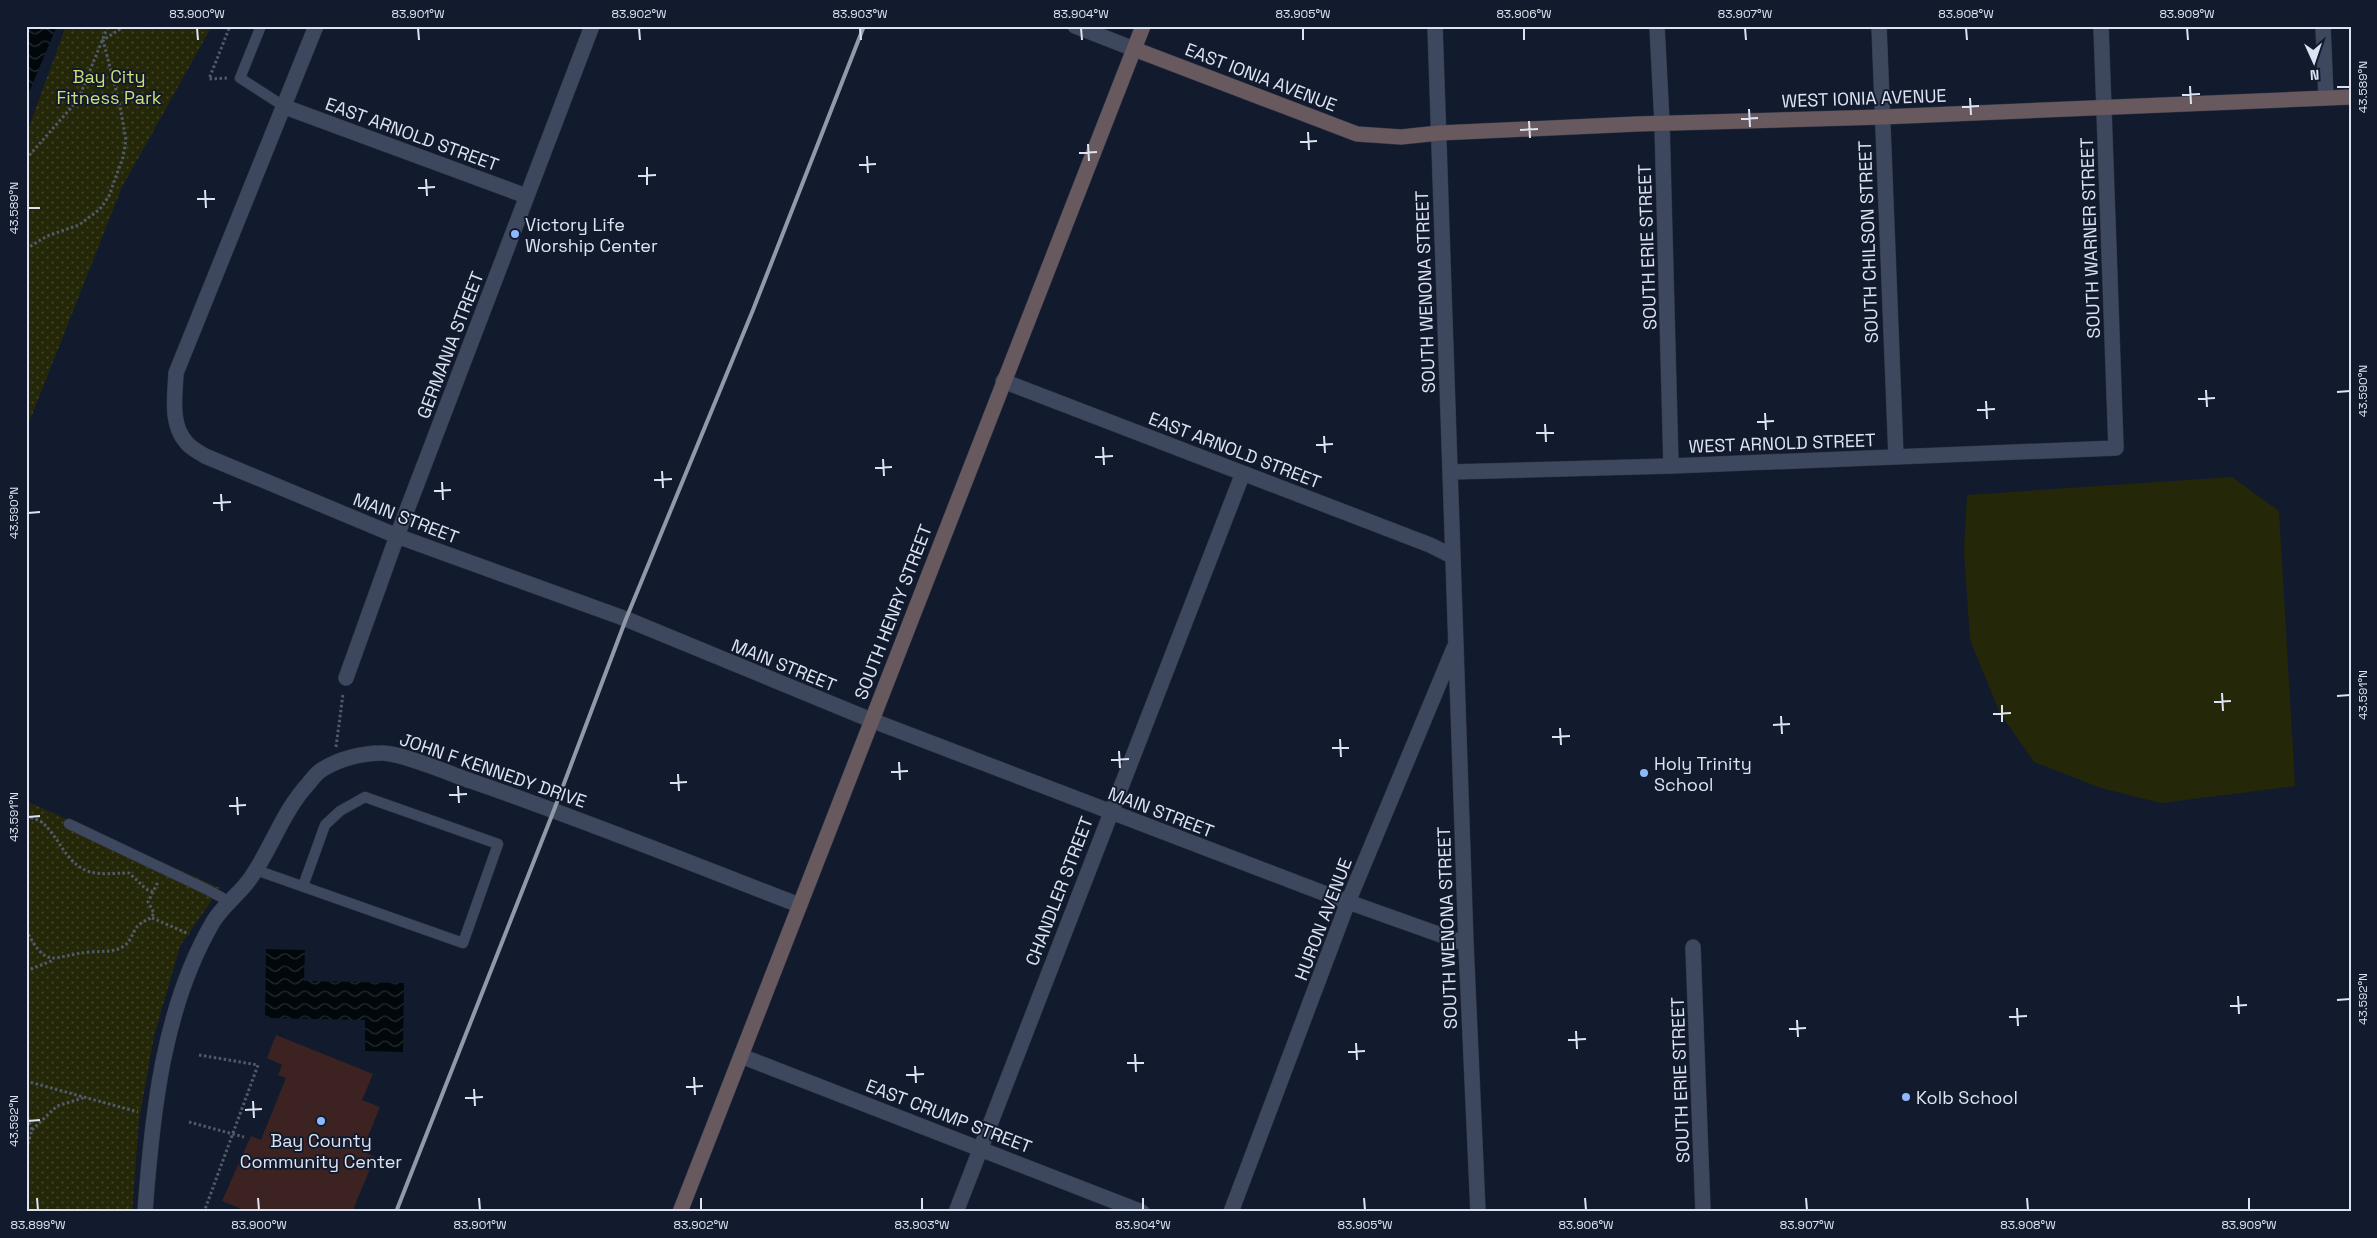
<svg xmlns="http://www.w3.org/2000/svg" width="2377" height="1238" font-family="'Space Grotesk',sans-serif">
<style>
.grass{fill:url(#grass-dots)}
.garden{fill:#242808}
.water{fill:url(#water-waves)}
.building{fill:#3c2321}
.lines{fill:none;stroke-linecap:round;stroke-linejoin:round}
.lane-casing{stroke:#323645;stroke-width:11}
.street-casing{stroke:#323645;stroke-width:16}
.secondary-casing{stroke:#323645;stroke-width:16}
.path{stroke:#51596b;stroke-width:3;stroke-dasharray:2.5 2.5;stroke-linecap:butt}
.lane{stroke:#3d475d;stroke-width:10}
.street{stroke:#3d475d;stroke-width:15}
.secondary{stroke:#68595f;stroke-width:15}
.rail{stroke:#9199a8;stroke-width:4}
.ticks{fill:none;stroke:#dde3f1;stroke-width:2}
.poi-dot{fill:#90b8fd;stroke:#121b2e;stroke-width:2}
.labels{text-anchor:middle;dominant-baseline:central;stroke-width:4;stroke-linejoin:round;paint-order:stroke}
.park-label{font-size:18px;fill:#d0de7b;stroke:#121b2e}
.street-label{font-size:18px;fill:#dde3f1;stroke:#121b2e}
.poi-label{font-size:18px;fill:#dde3f1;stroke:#121b2e;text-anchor:start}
.neatline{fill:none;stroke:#dde3f1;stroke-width:2}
.ticks-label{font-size:12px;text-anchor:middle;fill:#dde3f1}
</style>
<defs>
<pattern id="grass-dots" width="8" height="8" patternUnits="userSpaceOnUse" patternTransform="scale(1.25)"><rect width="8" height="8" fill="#242808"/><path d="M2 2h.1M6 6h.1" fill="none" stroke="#43472c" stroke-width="1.8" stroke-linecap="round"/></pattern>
<pattern id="water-waves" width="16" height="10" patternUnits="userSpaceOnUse" patternTransform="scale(1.25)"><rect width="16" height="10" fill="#01080c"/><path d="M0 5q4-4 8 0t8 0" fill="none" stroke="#262c30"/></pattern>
</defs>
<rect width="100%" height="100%" fill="#121b2e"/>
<path class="grass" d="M66 26H212L122 187 26 430V135Z
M26 801 220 888 180 946 154 1036 139 1120 132 1212H26Z"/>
<path class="garden" d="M2232 477 2279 511 2295 786 2161 803 2101 788 2034 762 2000 713 1970 640 1964 551 1967 495Z"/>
<path class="water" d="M26 26H57L26 99Z
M266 949 305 950 304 981 404 983 403 1052 365 1051V1020L265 1018Z"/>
<path class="building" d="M276 1035 373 1074 362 1100 380 1107 362 1151 375 1157 352 1212H249L222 1201 251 1136 261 1140 286 1078 278 1075 282 1065 267 1058Z"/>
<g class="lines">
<defs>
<path id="lane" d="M261 26 240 78 285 107
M69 824 208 890 230 902
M256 870 463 943 498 844 365 797 340 811 325 825 303 886"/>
<path id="street" d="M316 26 176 373C175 396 170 424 186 442 190 448 199 452 205 456L397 536 626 619 871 720 1326 894 1466 944
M1075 26 1134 49
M1435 26 1466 944 1478 1212
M1657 26 1662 123 1671 466
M1879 26 1896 457
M2323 26 2326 98
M285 107 526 196
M1003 381 1430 545 1452 556
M1450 472 1671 466 2116 448 2101 26
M346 678 397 536 592 26
M1693 947 1703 1212
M741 1056 1142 1212
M145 1212C152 1115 163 1007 213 922 223 905 241 893 252 876 273 845 283 811 309 783 313 778 317 772 323 769 339 759 362 753 381 753 399 752 451 774 471 781 582 819 690 863 799 905
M956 1212 1243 473
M1231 1212 1348 902 1454 648"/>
<path id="secondary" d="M1134 49 1357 134 1401 137 1439 133 1637 124 1882 117 2351 97
M680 1212 1143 26"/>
</defs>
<use href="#lane" class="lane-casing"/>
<use href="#street" class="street-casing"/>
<use href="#secondary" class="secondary-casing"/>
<path class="path" d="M227 78 209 79 230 26
M26 159 78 100 108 26
M26 249 47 236 79 225 100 209 109 196 123 157 126 140 120 106 103 40 125 26
M336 747 343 694
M26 816C32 818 40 820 44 824 60 839 66 864 90 872 102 875 116 873 129 873L146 889 153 892
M152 918 189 934
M26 930C48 972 53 955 90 952 102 951 113 953 124 946 132 941 133 929 140 924 146 919 150 921 154 913L148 902 158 882
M26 937V943
M26 971 54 960
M199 1055 258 1065 204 1212
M26 1081 138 1112
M26 1113 32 1130 26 1150
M189 1122 244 1137
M32 1130 57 1106 83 1098"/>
<use href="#lane" class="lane"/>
<use href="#street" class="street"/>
<use href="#secondary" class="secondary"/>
<path class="rail" d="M396 1212 554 810 626 619 753 310 864 26"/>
</g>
<path class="ticks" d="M197 28 198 40M418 28 419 40M639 28 640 40M860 28 861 40M1081 28 1082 40M1303 28V40M1524 28V40M1745 28 1746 40M1966 28 1967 40M2187 28 2188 40M2190 86 2191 104M2337 87H2350M2182 95 2200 94M1970 98 1971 115M1962 107 1979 106M1749 109 1750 127M1741 119 1758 118M1529 121 1530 138M1520 130 1538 129M1308 132 1309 150M1300 142 1317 141M1088 144 1089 161M1079 153 1097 152M867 156 868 173M859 165 876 164M647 167V185M638 176 656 175M426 179 427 196M418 188 435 187M205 190 206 208M197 199H215M28 208H40M2206 390 2207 407M2337 392 2350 391M2198 399 2215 398M1986 401 1987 419M1977 410 1995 409M1765 413 1766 430M1757 422 1774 421M1545 424 1546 442M1536 433H1554M1324 436 1325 453M1316 445 1333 444M1103 447 1104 465M1095 457 1113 456M883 459 884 476M875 468 892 467M662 471 663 488M654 480 672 479M442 482 443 500M434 491 451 490M221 494 222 511M213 503 231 502M28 513 40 512M2222 693 2223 711M2337 696 2350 695M2214 702 2231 701M2002 705V722M1993 714 2011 713M1781 716 1782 734M1773 725 1790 724M1560 728 1561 745M1552 737 1570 736M1340 739 1341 757M1332 748H1349M1119 751 1120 768M1111 760 1129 759M899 762 900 780M891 772 908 771M678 774 679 791M670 783 687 782M458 786 459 803M449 795 467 794M237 797 238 815M229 806 246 805M28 817 40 816M2238 996 2239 1014M2337 1000 2350 999M2230 1006 2247 1005M2017 1008 2018 1026M2009 1017 2027 1016M1797 1020 1798 1037M1789 1029 1806 1028M1576 1031 1577 1049M1568 1040 1586 1039M1356 1043 1357 1060M1348 1052 1365 1051M1135 1054 1136 1072M1127 1063H1144M915 1066 916 1083M906 1075 924 1074M694 1077 695 1095M686 1087 703 1086M474 1089 475 1106M465 1098 483 1097M253 1101 254 1118M245 1110 262 1109M28 1121 40 1120M37 1198 38 1210M258 1198 259 1210M479 1198 480 1210M701 1198V1210M922 1198V1210M1143 1198V1210M1364 1198 1365 1210M1585 1198 1586 1210M1806 1198 1807 1210M2027 1198 2028 1210M2249 1198V1210"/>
<g class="poi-dot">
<circle cx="515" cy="234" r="5"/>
<circle cx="1644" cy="773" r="5"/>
<circle cx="1906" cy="1097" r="5"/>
<circle cx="321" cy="1121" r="5"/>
</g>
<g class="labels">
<g class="park-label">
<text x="109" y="76">Bay City<tspan x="109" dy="21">Fitness Park</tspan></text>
</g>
<g class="street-label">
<text transform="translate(1261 77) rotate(21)">EAST IONIA AVENUE</text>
<text transform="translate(1864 98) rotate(-2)">WEST IONIA AVENUE</text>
<text transform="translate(412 134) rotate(20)">EAST ARNOLD STREET</text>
<text transform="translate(2090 238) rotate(-92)">SOUTH WARNER STREET</text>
<text transform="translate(1868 242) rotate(-92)">SOUTH CHILSON STREET</text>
<text transform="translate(1647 247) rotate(-92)">SOUTH ERIE STREET</text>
<text transform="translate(1425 292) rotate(-92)">SOUTH WENONA STREET</text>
<text transform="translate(450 345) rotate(-69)">GERMANIA STREET</text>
<text transform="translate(1782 443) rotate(-2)">WEST ARNOLD STREET</text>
<text transform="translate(1235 450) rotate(21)">EAST ARNOLD STREET</text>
<text transform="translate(406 518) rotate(21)">MAIN STREET</text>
<text transform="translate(893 612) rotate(-69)">SOUTH HENRY STREET</text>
<text transform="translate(784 665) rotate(22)">MAIN STREET</text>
<text transform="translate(493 770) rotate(19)">JOHN F KENNEDY DRIVE</text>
<text transform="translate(1161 812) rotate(21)">MAIN STREET</text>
<text transform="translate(1059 891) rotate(-69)">CHANDLER STREET</text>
<text transform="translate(1323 919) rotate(-69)">HURON AVENUE</text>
<text transform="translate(1447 928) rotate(-92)">SOUTH WENONA STREET</text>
<text transform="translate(1680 1080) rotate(-92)">SOUTH ERIE STREET</text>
<text transform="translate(949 1116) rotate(21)">EAST CRUMP STREET</text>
</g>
<g class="poi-label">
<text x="525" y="224">Victory Life<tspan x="525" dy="21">Worship Center</tspan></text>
<text x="1654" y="763">Holy Trinity<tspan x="1654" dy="21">School</tspan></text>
<text x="1916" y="1097">Kolb School</text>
<text x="321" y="1140" text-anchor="middle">Bay County<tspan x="321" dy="21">Community Center</tspan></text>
</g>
</g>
<rect width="2377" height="1238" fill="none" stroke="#121b2e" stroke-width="55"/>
<g transform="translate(2314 62) rotate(177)" stroke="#121b2e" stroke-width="4" paint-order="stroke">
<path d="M0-4L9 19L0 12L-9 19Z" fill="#dde3f1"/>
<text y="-8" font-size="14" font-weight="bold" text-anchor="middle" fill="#dde3f1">N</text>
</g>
<rect x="28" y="28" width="2322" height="1182" class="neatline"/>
<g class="ticks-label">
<text x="197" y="18">83.900°W</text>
<text x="418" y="18">83.901°W</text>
<text x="639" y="18">83.902°W</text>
<text x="860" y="18">83.903°W</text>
<text x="1081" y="18">83.904°W</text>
<text x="1303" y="18">83.905°W</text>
<text x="1524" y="18">83.906°W</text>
<text x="1745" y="18">83.907°W</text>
<text x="1966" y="18">83.908°W</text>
<text x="2187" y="18">83.909°W</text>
<text transform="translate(2363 87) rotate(-90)" y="4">43.589°N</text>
<text transform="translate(14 208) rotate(-90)" y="4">43.589°N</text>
<text transform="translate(2363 391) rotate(-90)" y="4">43.590°N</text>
<text transform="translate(14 513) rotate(-90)" y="4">43.590°N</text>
<text transform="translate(2363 695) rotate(-90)" y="4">43.591°N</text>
<text transform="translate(14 817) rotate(-90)" y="4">43.591°N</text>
<text transform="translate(2363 999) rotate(-90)" y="4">43.592°N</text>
<text transform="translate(14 1121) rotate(-90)" y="4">43.592°N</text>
<text x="38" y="1229">83.899°W</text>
<text x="259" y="1229">83.900°W</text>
<text x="480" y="1229">83.901°W</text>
<text x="701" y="1229">83.902°W</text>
<text x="922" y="1229">83.903°W</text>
<text x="1143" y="1229">83.904°W</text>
<text x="1365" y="1229">83.905°W</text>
<text x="1586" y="1229">83.906°W</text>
<text x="1807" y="1229">83.907°W</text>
<text x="2028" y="1229">83.908°W</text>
<text x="2249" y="1229">83.909°W</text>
</g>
</svg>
